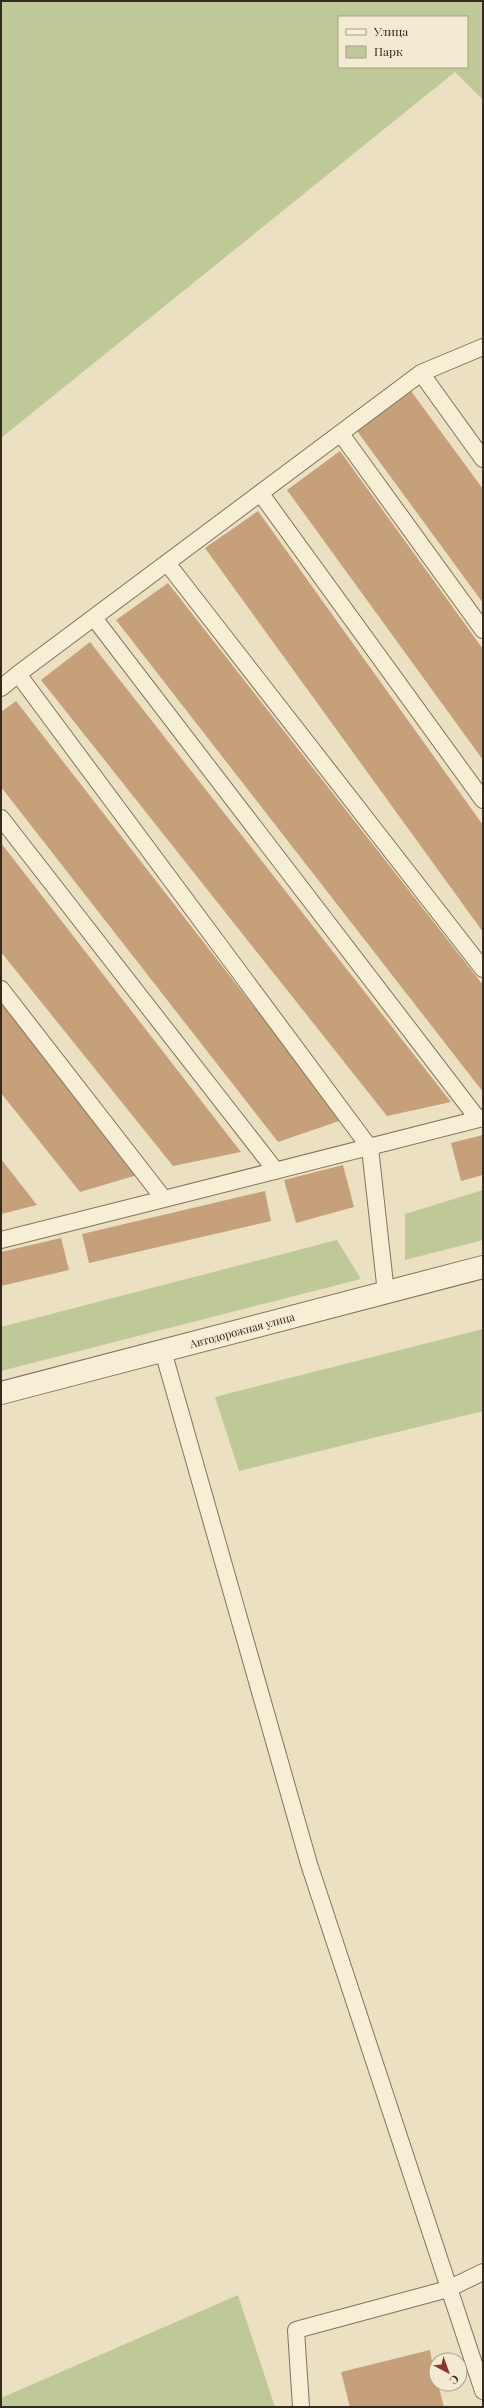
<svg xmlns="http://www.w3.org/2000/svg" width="484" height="2408" font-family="'Playfair Display',serif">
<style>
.green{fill:#bfc897;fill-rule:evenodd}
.building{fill:#c6a07b}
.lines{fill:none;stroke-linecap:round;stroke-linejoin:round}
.service-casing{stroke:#83735b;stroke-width:18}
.minor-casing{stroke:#83735b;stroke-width:24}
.service{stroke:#f6efd5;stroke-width:16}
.minor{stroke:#f6efd5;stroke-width:22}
.labels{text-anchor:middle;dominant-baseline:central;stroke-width:3;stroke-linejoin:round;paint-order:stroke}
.street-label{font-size:11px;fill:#342a1e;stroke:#f3ebd1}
</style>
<rect width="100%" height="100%" fill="#ebe1c2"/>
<path class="green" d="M1 1H483V100L455 72 1 438ZM339 17H467V67H339Z
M483 1190V1240L405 1260V1214Z
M337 1240 361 1279 1 1371V1327Z
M483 1329V1411L239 1471 215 1397Z
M238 2295 275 2407H1V2398Z"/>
<path class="building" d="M411 391 483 489V603L357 431Z
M340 451 483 649V760L287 490Z
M258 511 483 825V932L205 548Z
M168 583 483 985V1092L116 620Z
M90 642 451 1102 387 1116 41 680Z
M16 701 342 1120 278 1142 1 787V712Z
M1 843 241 1152 173 1166 1 952Z
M1 1001 137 1175 80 1192 1 1093Z
M483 1135V1175L461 1181 451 1143Z
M1 1159 37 1205 1 1214Z
M343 1165 354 1207 296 1223 284 1180Z
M265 1191 271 1221 89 1263 82 1234Z
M61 1238 69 1270 1 1286V1252Z
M430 2350 436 2384H438L444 2407H350L341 2372Z"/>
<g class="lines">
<defs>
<path id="service" d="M421 373 483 459
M341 434 483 630
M261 494 483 800
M167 563 483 969
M94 618 478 1119
M1 688 18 674
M1 818 276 1171
M1 989 164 1199 483 1118
M1 1240 164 1199
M386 1293 370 1148 18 674 421 373 483 347
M163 1351 309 1864 483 2391
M301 2407 296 2330 448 2289 483 2272"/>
<path id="minor" d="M1 1393 483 1267"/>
</defs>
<use href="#service" class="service-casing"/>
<use href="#minor" class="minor-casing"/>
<use href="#service" class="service"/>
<use href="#minor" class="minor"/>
</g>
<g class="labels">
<g class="street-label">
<text transform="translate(242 1330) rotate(-15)">Автодорожная улица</text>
</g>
</g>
<rect width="484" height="2408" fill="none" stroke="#342a1e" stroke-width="4"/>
<rect x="338" y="16" width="130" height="52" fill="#f3ebd1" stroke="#a79e89"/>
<rect x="346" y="29" width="20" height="6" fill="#f6efd5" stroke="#a79e89"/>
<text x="374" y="36" font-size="12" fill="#342a1e">Улица</text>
<rect x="346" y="46" width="20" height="12" fill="#bfc897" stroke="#a79e89"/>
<text x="374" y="56" font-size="12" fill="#342a1e">Парк</text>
<g transform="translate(448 2372) rotate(139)"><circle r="19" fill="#f3ebd1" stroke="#a79e89"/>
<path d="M0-3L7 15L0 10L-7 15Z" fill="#8e352f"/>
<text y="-6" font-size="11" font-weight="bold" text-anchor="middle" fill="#342a1e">С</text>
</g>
</svg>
